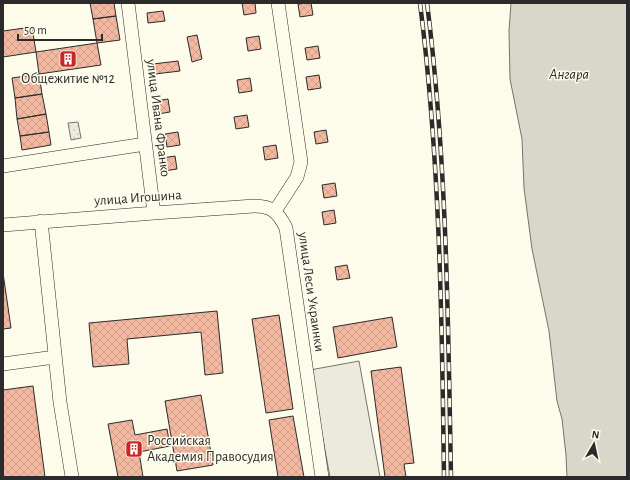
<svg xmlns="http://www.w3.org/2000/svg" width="630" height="480" font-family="'Alegreya Sans',sans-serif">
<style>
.park{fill:url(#park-dots);stroke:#74746e}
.parking{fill:#eceadb;stroke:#74746e}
.water{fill:#d8d7c9;stroke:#74746e}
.building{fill:url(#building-cross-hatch);stroke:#2b2b2b}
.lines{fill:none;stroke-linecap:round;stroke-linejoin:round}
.minor-casing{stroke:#2b2b2b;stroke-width:14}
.minor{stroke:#fdfbea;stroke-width:13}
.rail-casing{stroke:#2b2b2b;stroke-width:4.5}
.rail{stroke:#fdfbea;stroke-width:3;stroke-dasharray:9;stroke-linecap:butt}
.labels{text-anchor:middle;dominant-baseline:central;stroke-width:3;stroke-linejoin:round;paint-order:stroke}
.poi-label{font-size:14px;fill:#2b2b2b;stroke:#fdfbea}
.street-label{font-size:14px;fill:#2b2b2b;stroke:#fdfbea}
.water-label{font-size:15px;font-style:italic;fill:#2b2b2b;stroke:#fdfbea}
</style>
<defs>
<pattern id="park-dots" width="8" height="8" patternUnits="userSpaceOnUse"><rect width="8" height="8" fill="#ecebdb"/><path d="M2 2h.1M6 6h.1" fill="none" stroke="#cbcabc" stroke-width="1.8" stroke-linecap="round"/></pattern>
<pattern id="building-cross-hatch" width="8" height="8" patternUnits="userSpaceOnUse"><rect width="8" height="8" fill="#f2b8a0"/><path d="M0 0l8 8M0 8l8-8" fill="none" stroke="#d09e8a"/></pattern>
</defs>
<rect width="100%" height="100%" fill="#fdfbea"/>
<path class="park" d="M78 122 81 138 71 140 68 123Z"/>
<path class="parking" d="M359 361 380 477H330L310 370Z"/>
<path class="water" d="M511 3H627V477H567L566 455 562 419 557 401 549 331 532 249 524 188 522 139 510 79 509 31Z"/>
<path class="building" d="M90 3H114L116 16 93 19Z
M242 3H255L256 13 244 15Z
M306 3H311L313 15 300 17 298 4Z
M163 11 165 21 148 23 147 13Z
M116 16 120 40 97 43 93 19Z
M32 27 36 52 3 57V31Z
M197 35 202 59 192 62 187 37Z
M259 36 261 49 248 51 246 38Z
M97 43 101 65 39 74 36 52Z
M318 46 320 58 307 60 305 48Z
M178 61 180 71 155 74 153 64Z
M39 74 42 94 15 98 12 78Z
M319 75 321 88 308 90 306 77Z
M250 78 252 91 239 93 237 80Z
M42 94 46 114 17 119 15 98Z
M168 99 170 112 158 114 156 101Z
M46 114 49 132 20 136 17 119Z
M247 115 249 127 236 129 234 117Z
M326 130 328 142 316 144 314 132Z
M49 132 51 145 22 150 20 136Z
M178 132 180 145 167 147 165 134Z
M276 145 278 158 265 160 263 147Z
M175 156 177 169 164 171 162 158Z
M335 183 337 196 324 198 322 185Z
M334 210 336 223 324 225 322 212Z
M347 265 350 278 337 280 335 267Z
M3 273 11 328 3 329Z
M217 311 223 373 205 375 201 332 127 339 129 364 93 367 89 323Z
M279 315 293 409 266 413 252 319Z
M392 317 397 347 338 358 333 327Z
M401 367 414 463 404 464 406 477H385L371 371Z
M33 386 45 477H3V390Z
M201 395 213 465 177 471 165 401Z
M293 416 304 477H278L269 420Z
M132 420 135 435 167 429 170 446 139 452 143 477H118L108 424Z"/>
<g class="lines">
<defs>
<path id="minor" d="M128 3 154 213
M3 166 145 144
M275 211 297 177 301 162 278 3
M41 221 60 402 72 477
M3 225 154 213 254 206C272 206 278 212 286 228L322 477
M3 364 55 357"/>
</defs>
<use href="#minor" class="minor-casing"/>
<use href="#minor" class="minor"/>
<defs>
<path id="rail" d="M420 3C440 160 442 319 444 477
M427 3C447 160 448 319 451 477"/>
</defs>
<use href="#rail" class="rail-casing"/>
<use href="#rail" class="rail"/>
</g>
<defs>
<symbol id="building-square" viewBox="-11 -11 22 22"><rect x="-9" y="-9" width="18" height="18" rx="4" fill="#c62828" stroke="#fdfbea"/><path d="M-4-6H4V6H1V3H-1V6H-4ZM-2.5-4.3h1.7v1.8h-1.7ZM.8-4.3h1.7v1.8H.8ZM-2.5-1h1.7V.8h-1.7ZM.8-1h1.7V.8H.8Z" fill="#fff"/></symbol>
</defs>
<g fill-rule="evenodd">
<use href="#building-square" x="58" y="49" width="20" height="20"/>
<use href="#building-square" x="124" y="439" width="20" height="20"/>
</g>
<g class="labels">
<g class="poi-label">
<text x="68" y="79">Общежитие №12</text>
<text x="147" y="441" text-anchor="start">Российская<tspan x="147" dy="16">Академия Правосудия</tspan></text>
</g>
<g class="street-label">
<text transform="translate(158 118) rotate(83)">улица Ивана Франко</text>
<text transform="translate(138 198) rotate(-4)">улица Игошина</text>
<text transform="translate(311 292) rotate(82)">улица Леси Украинки</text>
</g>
<g class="water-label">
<text x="569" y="74">Ангара</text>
</g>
</g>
<rect width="630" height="480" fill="none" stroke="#2b2b2b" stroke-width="8"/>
<g transform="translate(594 444) rotate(9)" stroke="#fdfbea" stroke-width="3" paint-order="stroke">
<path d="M0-3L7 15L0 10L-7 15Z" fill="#2b2b2b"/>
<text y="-6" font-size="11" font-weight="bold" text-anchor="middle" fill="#2b2b2b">N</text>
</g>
<path d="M18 34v6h84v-6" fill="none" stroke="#2b2b2b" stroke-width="2"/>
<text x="24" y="34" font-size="12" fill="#2b2b2b" stroke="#fdfbea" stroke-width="3" paint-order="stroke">50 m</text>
</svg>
